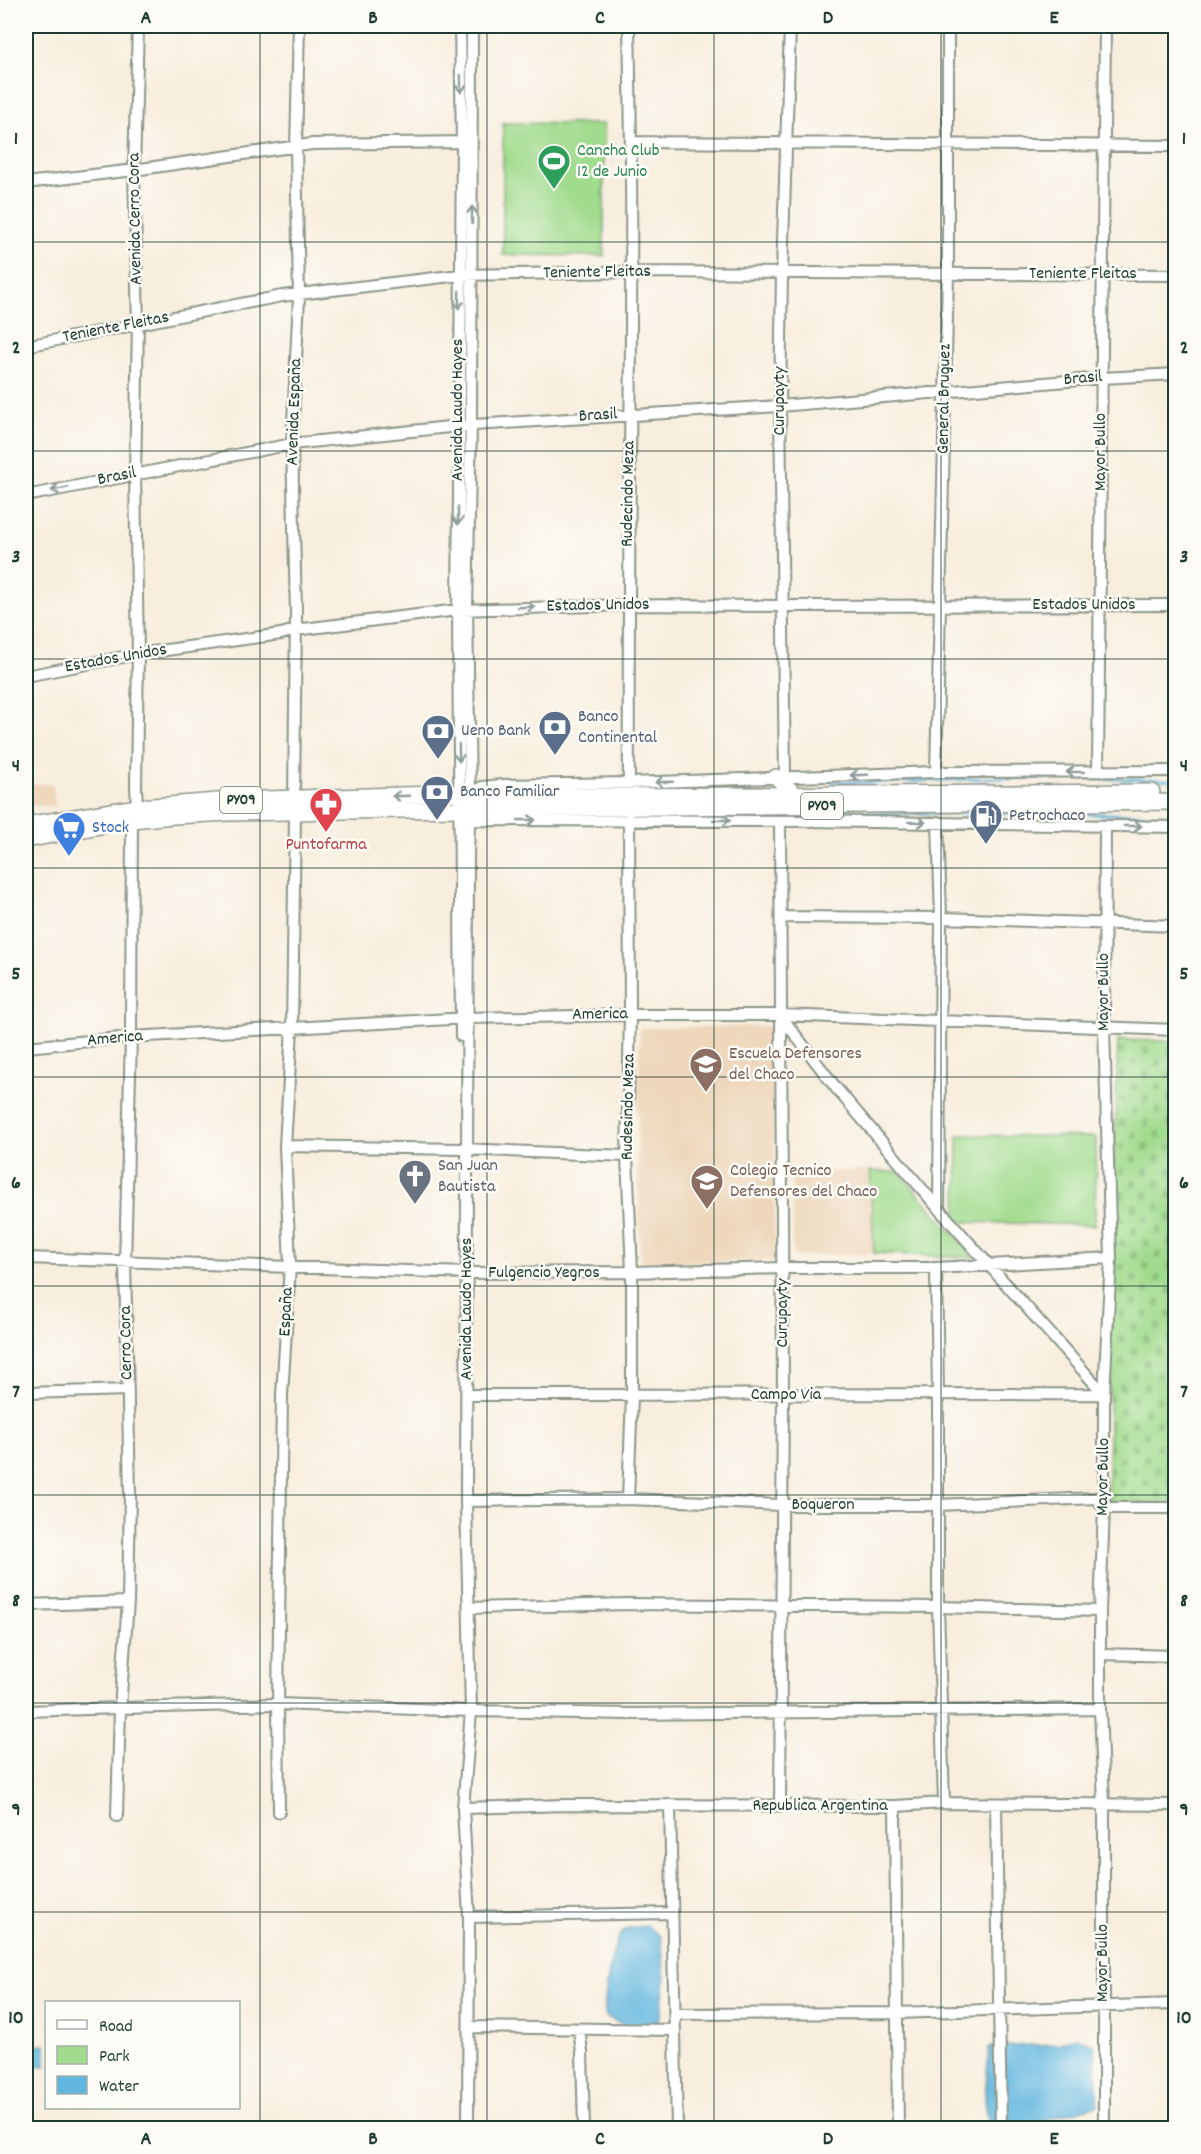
<svg xmlns="http://www.w3.org/2000/svg" width="1201" height="2154" font-family="Dekko,sans-serif">
<style>
.built{fill:#eed7bb}
.cemetery{fill:url(#cemetery-stones);stroke:#608c60;stroke-width:1.5}
.green{fill:#a1db8d;stroke:#608c60;stroke-width:1.5}
.water{fill:#63b7df;stroke:#417a8a;stroke-width:1.5}
.lines{fill:none;stroke-linecap:round;stroke-linejoin:round}
.stream{stroke:#63b7df;stroke-width:3}
.minor-casing{stroke:#8c9689;stroke-width:14}
.highway-casing{stroke:#8c9689;stroke-width:18}
.minor{stroke:#fff;stroke-width:10}
.highway{stroke:#fff;stroke-width:15}
.oneway{stroke:#8f9e9a}
.grid{fill:none;stroke:#1f3d34;stroke-width:1.5;stroke-opacity:0.55}
.labels{text-anchor:middle;dominant-baseline:central;stroke-width:5;stroke-linejoin:round;paint-order:stroke}
.shield{fill:#fdfcf7;stroke:#62766e;stroke-width:1.5}
.shield-label{font-size:16px;font-weight:bold;fill:#1f3d34}
.leisure-label{font-size:18px;fill:#27864d;stroke:#fdfcf7;text-anchor:start}
.street-label{font-size:18px;fill:#1f3d34;stroke:#fdfcf7}
.service-label{font-size:18px;fill:#4e5e75;stroke:#fdfcf7;text-anchor:start}
.shop-label{font-size:18px;fill:#366cbe;stroke:#fdfcf7;text-anchor:start}
.health-label{font-size:18px;fill:#be3a42;stroke:#fdfcf7}
.education-label{font-size:18px;fill:#785e54;stroke:#fdfcf7;text-anchor:start}
.worship-label{font-size:18px;fill:#5b616d;stroke:#fdfcf7;text-anchor:start}
.neatline{fill:none;stroke:#1f3d34;stroke-width:2}
.grid-label{font-size:20px;text-anchor:middle;font-weight:bold;fill:#1f3d34}
</style>
<defs>
<pattern id="cemetery-stones" width="16" height="16" patternUnits="userSpaceOnUse" patternTransform="scale(1.5)"><rect width="16" height="16" fill="#a1db8d"/><path d="M2 7V4a2 2 0 0 1 4 0v3zM10 15v-3a2 2 0 0 1 4 0v3z" fill="#8abd7a"/></pattern>
</defs>
<rect width="100%" height="100%" fill="#fdfcf7"/>
<filter id="ink" filterUnits="userSpaceOnUse"><feTurbulence type="fractalNoise" baseFrequency=".0167" numOctaves="2"/><feDisplacementMap in="SourceGraphic" scale="12" xChannelSelector="R" yChannelSelector="G"/><feConvolveMatrix kernelMatrix="1 2 1 2 8 2 1 2 1" color-interpolation-filters="sRGB"/></filter>
<filter id="wash" filterUnits="userSpaceOnUse"><feTurbulence type="fractalNoise" baseFrequency=".008" numOctaves="4" result="noise"/><feDisplacementMap in="SourceGraphic" scale="24" xChannelSelector="R" yChannelSelector="G"/><feGaussianBlur stdDeviation="1.35" result="paint"/><feColorMatrix in="noise" values="0 0 0 0 0 0 0 0 0 0 0 0 0 0 0 0 0 1.4 0 .05"/><feComposite in="paint" operator="in"/></filter>
<g filter="url(#wash)">
<rect width="100%" height="100%" fill="#f8eede"/>
<path class="built" d="M26 784H53L55 806H26Z
M773 1026 775 1261 641 1263 637 1159 640 1028Z
M868 1170 874 1253 793 1256 792 1173Z"/>
<path class="cemetery" d="M1118 1040 1175 1041V1503H1108L1111 1258Z"/>
<path class="green" d="M503 123 604 124V256L503 255Z
M958 1135 1096 1137 1095 1225 957 1222Z
M870 1171 899 1172 975 1258 874 1253Z"/>
<path class="water" d="M647 1926 661 1937 665 1980 661 2014 652 2029 624 2025 606 2017C602 2004 612 1945 621 1934 628 1926 638 1927 647 1926Z
M1076 2037 1095 2045 1098 2105 1017 2128 989 2124 985 2100 989 2047 1059 2044Z
M46 2045V2066H32L30 2046Z"/>
<g class="lines">
<path class="stream" d="M832 782C892 784 951 778 1011 778 1066 777 1121 779 1176 780
M819 813H1063L1176 816"/>
</g>
</g>
<g filter="url(#ink)">
<g class="lines">
<defs>
<path id="minor" d="M460 26 462 143 458 610 461 1036
M632 142 1176 146
M26 183 134 170 312 144 468 142
M26 346 282 296 460 275 631 272 1176 275
M26 496 292 444 458 426 780 406 1102 378 1176 374
M26 676 138 654 281 634 295 630 458 610 627 605 781 606 1176 605
M1098 771 1105 26
M936 772 948 274V26
M785 777 780 406 782 273 790 26
M629 783C627 530 635 278 629 26
M470 793 482 787 502 785 629 783 936 772 1176 771
M294 798 296 612 292 444 299 296 296 147 299 26
M137 807 136 786 138 654 135 474 138 324 134 170 138 26
M132 820 131 1037 125 1262 130 1495 128 1602 120 1708 278 1704 471 1711 629 1714 1100 1709
M468 820 810 821 1176 827
M938 822 941 918 939 1209
M782 917 941 918 1176 926
M780 1015 836 1088 939 1209 1104 1394
M26 1047 131 1037 468 1018 630 1015H780L1176 1030
M285 1146 461 1149 627 1156
M26 1258 467 1273 632 1272 783 1268H936L1111 1258
M936 1268 938 1395V1607L944 1803
M26 1393 128 1390
M467 1395 1104 1394
M628 1499 632 1396V1272L627 1156 630 1015 629 819
M466 1501 628 1499 781 1505H938L1096 1498 1104 1508H1176
M26 1605 128 1602
M469 1608 628 1604 938 1607 1100 1611
M1100 1654 1176 1656
M26 1711 120 1708 117 1816
M996 1804 1001 2128
M670 1805 677 2128
M780 1806 783 1395 780 821
M895 1806 898 2128
M463 1808 565 1805 895 1806 944 1803 1176 1805
M279 1812 278 1704 282 1395 290 1266 285 1146 292 1029 295 812
M469 1917 671 1913
M675 2014 896 2013 1176 2004
M469 2027 674 2030
M579 2029 582 2052 584 2128
M468 2128 469 1917 463 1808 471 1711 466 1501 468 855 470 793 467 609 471 425 472 26
M1104 2128V1804L1100 1709V1611L1104 1508V1394L1111 1258 1104 1028 1105 826"/>
<path id="highway" d="M776 777 796 795
M26 825 137 807 168 805 229 800 470 793 495 797C714 796 933 792 1152 792
M26 840 132 820 174 816 229 813 459 809 1176 802"/>
</defs>
<use href="#minor" class="minor-casing"/>
<use href="#highway" class="highway-casing"/>
<use href="#minor" class="minor"/>
<use href="#highway" class="highway"/>
</g>
<defs><path id="oneway-shaft" d="M-6 0H5M1.5-3L5.5 0L1.5 3" fill="none" stroke-width="1.6" stroke-linecap="round" stroke-linejoin="round" transform="scale(1.5)"/></defs>
<g class="oneway">
<use href="#oneway-shaft" transform="translate(461 84) rotate(89)"/>
<use href="#oneway-shaft" transform="translate(472 215) rotate(-90)"/>
<use href="#oneway-shaft" transform="translate(459 300) rotate(91)"/>
<use href="#oneway-shaft" transform="translate(60 489) rotate(169)"/>
<use href="#oneway-shaft" transform="translate(458 516) rotate(90)"/>
<use href="#oneway-shaft" transform="translate(526 607) rotate(-2)"/>
<use href="#oneway-shaft" transform="translate(459 753) rotate(89)"/>
<use href="#oneway-shaft" transform="translate(1075 772) rotate(180)"/>
<use href="#oneway-shaft" transform="translate(859 775) rotate(178)"/>
<use href="#oneway-shaft" transform="translate(664 782) rotate(178)"/>
<use href="#oneway-shaft" transform="translate(401 796) rotate(178)"/>
<use href="#oneway-shaft" transform="translate(527 820)"/>
<use href="#oneway-shaft" transform="translate(722 820)"/>
<use href="#oneway-shaft" transform="translate(917 822) rotate(1)"/>
<use href="#oneway-shaft" transform="translate(1133 826)"/>
</g>
</g>
<path class="grid" d="M260 26V2128M487 26V2128M714 26V2128M941 26V2128M26 242H1176M26 451H1176M26 659H1176M26 868H1176M26 1077H1176M26 1286H1176M26 1495H1176M26 1703H1176M26 1912H1176"/>
<defs>
<symbol id="stadium-pin" viewBox="-11 -11 22 30"><path d="M0 17L-7.5 6A9.5 9.5 0 1 1 7.5 6Z" fill="#2e9e5b" stroke="#fdfcf7"/><path d="M0-5a6.5 5 0 1 0 0 10a6.5 5 0 1 0 0-10ZM-3.5-1.8h7v3.6h-7Z" fill="#fff"/></symbol>
<symbol id="bank-pin" viewBox="-11 -11 22 30"><path d="M0 17L-7.5 6A9.5 9.5 0 1 1 7.5 6Z" fill="#5c6f8a" stroke="#fdfcf7"/><path d="M-6-4H6V4H-6ZM0-2.3a2.3 2.3 0 1 0 0 4.6a2.3 2.3 0 1 0 0-4.6Z" fill="#fff"/></symbol>
<symbol id="pharmacy-pin" viewBox="-11 -11 22 30"><path d="M0 17L-7.5 6A9.5 9.5 0 1 1 7.5 6Z" fill="#e0444e" stroke="#fdfcf7"/><path d="M-2-6h4v4h4v4h-4v4h-4v-4h-4v-4h4Z" fill="#fff"/></symbol>
<symbol id="fuel-pin" viewBox="-11 -11 22 30"><path d="M0 17L-7.5 6A9.5 9.5 0 1 1 7.5 6Z" fill="#5c6f8a" stroke="#fdfcf7"/><path d="M-5.5-6h7V0h2V4h1.3V-2.5L3-4.5l.8-.8L6-3V5H2.5V1h-1V6h-7ZM-4.2-4.7v3.2H.2V-4.7Z" fill="#fff"/></symbol>
<symbol id="supermarket-pin" viewBox="-11 -11 22 30"><path d="M0 17L-7.5 6A9.5 9.5 0 1 1 7.5 6Z" fill="#3f7fe0" stroke="#fdfcf7"/><path d="M-6-5.5h2.5l.6 2H6L4.5 2H-2.5L-4.4-4H-6ZM-1.5 3.2a1.3 1.3 0 1 0 .1 0ZM3 3.2a1.3 1.3 0 1 0 .1 0Z" fill="#fff"/></symbol>
<symbol id="school-pin" viewBox="-11 -11 22 30"><path d="M0 17L-7.5 6A9.5 9.5 0 1 1 7.5 6Z" fill="#8d6e63" stroke="#fdfcf7"/><path d="M0-5L7-2L0 1L-7-2ZM-4 1L0 2.5L4 1V4Q0 6-4 4Z" fill="#fff"/></symbol>
<symbol id="church-pin" viewBox="-11 -11 22 30"><path d="M0 17L-7.5 6A9.5 9.5 0 1 1 7.5 6Z" fill="#6b7280" stroke="#fdfcf7"/><path d="M-1.2-6h2.4v3.5h3.3v2.4h-3.3V6h-2.4V-.1h-3.3v-2.4h3.3Z" fill="#fff"/></symbol>
</defs>
<g fill-rule="evenodd">
<use href="#stadium-pin" x="535" y="142" width="38" height="52"/>
<use href="#bank-pin" x="536" y="708" width="38" height="52"/>
<use href="#bank-pin" x="419" y="712" width="38" height="52"/>
<use href="#bank-pin" x="418" y="773" width="38" height="52"/>
<use href="#pharmacy-pin" x="307" y="785" width="38" height="52"/>
<use href="#fuel-pin" x="967" y="797" width="38" height="52"/>
<use href="#supermarket-pin" x="50" y="809" width="38" height="52"/>
<use href="#school-pin" x="687" y="1045" width="38" height="52"/>
<use href="#church-pin" x="396" y="1157" width="38" height="52"/>
<use href="#school-pin" x="688" y="1162" width="38" height="52"/>
</g>
<g class="labels">
<g class="shield">
<rect x="220" y="787" width="42" height="26" rx="4.5"/>
<rect x="801" y="793" width="42" height="26" rx="4.5"/>
</g>
<g class="shield-label">
<text x="241" y="800">PY09</text>
<text x="822" y="806">PY09</text>
</g>
<g class="leisure-label">
<text x="577" y="151">Cancha Club<tspan x="577" dy="21">12 de Junio</tspan></text>
</g>
<g class="street-label">
<text transform="translate(136 219) rotate(-91)">Avenida Cerro Cora</text>
<text transform="translate(597 273) rotate(-1)">Teniente Fleitas</text>
<text x="1083" y="274">Teniente Fleitas</text>
<text transform="translate(116 328) rotate(-11)">Teniente Fleitas</text>
<text transform="translate(1083 379) rotate(-5)">Brasil</text>
<text transform="translate(945 399) rotate(-89)">General Bruguez</text>
<text transform="translate(780 401) rotate(-90)">Curupayty</text>
<text transform="translate(458 410) rotate(-90)">Avenida Laudo Hayes</text>
<text transform="translate(295 412) rotate(-88)">Avenida España</text>
<text transform="translate(598 416) rotate(-4)">Brasil</text>
<text transform="translate(1101 452) rotate(-90)">Mayor Bullo</text>
<text transform="translate(117 477) rotate(-11)">Brasil</text>
<text transform="translate(629 494) rotate(-89)">Rudecindo Meza</text>
<text x="1084" y="605">Estados Unidos</text>
<text transform="translate(598 606) rotate(-1)">Estados Unidos</text>
<text transform="translate(116 659) rotate(-10)">Estados Unidos</text>
<text transform="translate(1104 992) rotate(-90)">Mayor Bullo</text>
<text transform="translate(600 1015) rotate(-1)">America</text>
<text transform="translate(115 1039) rotate(-5)">America</text>
<text transform="translate(629 1107) rotate(-89)">Rudesindo Meza</text>
<text x="544" y="1273">Fulgencio Yegros</text>
<text transform="translate(467 1309) rotate(-90)">Avenida Laudo Hayes</text>
<text transform="translate(287 1312) rotate(-87)">España</text>
<text transform="translate(783 1313) rotate(-90)">Curupayty</text>
<text transform="translate(127 1343) rotate(-91)">Cerro Cora</text>
<text x="786" y="1395">Campo Via</text>
<text transform="translate(1104 1477) rotate(-89)">Mayor Bullo</text>
<text x="823" y="1505">Boqueron</text>
<text x="820" y="1806">Republica Argentina</text>
<text transform="translate(1103 1963) rotate(-90)">Mayor Bullo</text>
</g>
<g class="service-label">
<text x="578" y="717">Banco<tspan x="578" dy="21">Continental</tspan></text>
<text x="461" y="731">Ueno Bank</text>
<text x="460" y="792">Banco Familiar</text>
<text x="1009" y="816">Petrochaco</text>
</g>
<g class="shop-label">
<text x="92" y="828">Stock</text>
</g>
<g class="health-label">
<text x="326" y="845">Puntofarma</text>
</g>
<g class="education-label">
<text x="729" y="1054">Escuela Defensores<tspan x="729" dy="21">del Chaco</tspan></text>
<text x="730" y="1171">Colegio Tecnico<tspan x="730" dy="21">Defensores del Chaco</tspan></text>
</g>
<g class="worship-label">
<text x="438" y="1166">San Juan<tspan x="438" dy="21">Bautista</tspan></text>
</g>
</g>
<rect width="1201" height="2154" fill="none" stroke="#fdfcf7" stroke-width="66"/>
<rect x="45" y="2001" width="195" height="108" fill="#fdfcf7" stroke="#a4b0a9" stroke-width="1.5"/>
<rect x="57" y="2020" width="30" height="9" fill="#ffffff" stroke="#a4b0a9" stroke-width="1.5"/>
<text x="99" y="2031" font-size="18" fill="#1f3d34">Road</text>
<rect x="57" y="2046" width="30" height="18" fill="#a1db8d" stroke="#a4b0a9" stroke-width="1.5"/>
<text x="99" y="2061" font-size="18" fill="#1f3d34">Park</text>
<rect x="57" y="2076" width="30" height="18" fill="#63b7df" stroke="#a4b0a9" stroke-width="1.5"/>
<text x="99" y="2091" font-size="18" fill="#1f3d34">Water</text>
<rect x="33" y="33" width="1135" height="2088" class="neatline"/>
<g class="grid-label">
<text x="146" y="23">A</text>
<text x="373" y="23">B</text>
<text x="600" y="23">C</text>
<text x="828" y="23">D</text>
<text x="1054" y="23">E</text>
<text x="16" y="144">1</text>
<text x="1184" y="144">1</text>
<text x="16" y="353">2</text>
<text x="1184" y="353">2</text>
<text x="16" y="562">3</text>
<text x="1184" y="562">3</text>
<text x="16" y="771">4</text>
<text x="1184" y="771">4</text>
<text x="16" y="979">5</text>
<text x="1184" y="979">5</text>
<text x="16" y="1188">6</text>
<text x="1184" y="1188">6</text>
<text x="16" y="1397">7</text>
<text x="1184" y="1397">7</text>
<text x="16" y="1606">8</text>
<text x="1184" y="1606">8</text>
<text x="16" y="1815">9</text>
<text x="1184" y="1815">9</text>
<text x="16" y="2023">10</text>
<text x="1184" y="2023">10</text>
<text x="146" y="2144">A</text>
<text x="373" y="2144">B</text>
<text x="600" y="2144">C</text>
<text x="828" y="2144">D</text>
<text x="1054" y="2144">E</text>
</g>
</svg>
